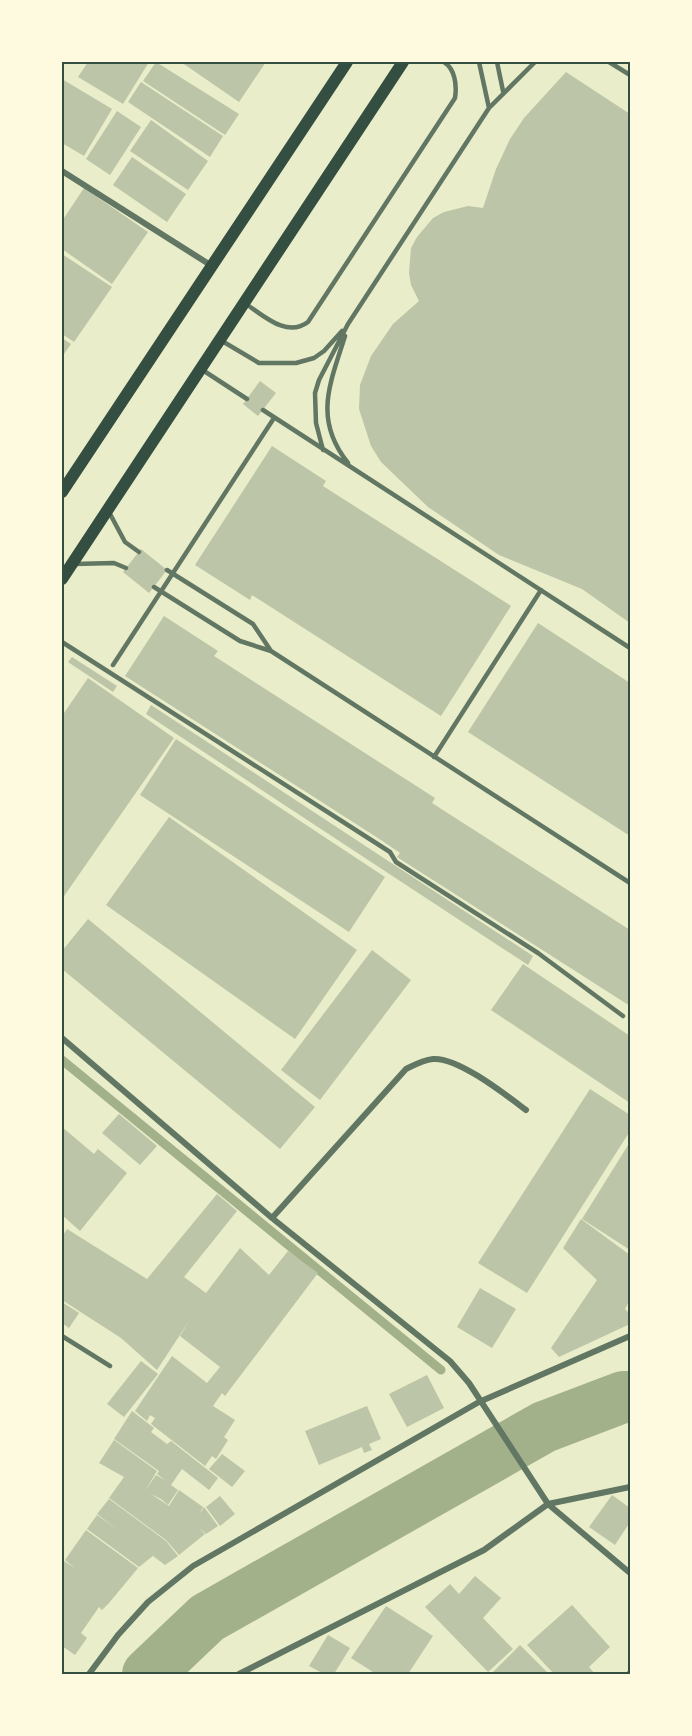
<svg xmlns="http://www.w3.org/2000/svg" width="692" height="1736" font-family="'Golos Text',sans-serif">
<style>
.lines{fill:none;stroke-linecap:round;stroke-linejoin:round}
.stream{stroke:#a3b18a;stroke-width:9}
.river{stroke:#a3b18a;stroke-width:52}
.building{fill:#bcc5a7}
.service{stroke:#617663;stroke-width:4.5}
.minor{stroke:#617663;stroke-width:6}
.secondary{stroke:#344e41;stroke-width:12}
.neatline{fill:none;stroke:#344e41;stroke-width:2}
</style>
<rect width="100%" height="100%" fill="#e9edc9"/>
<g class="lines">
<path class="stream" d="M62 1060 441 1370"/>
<path class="river" d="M148 1674 207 1618 544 1427 623 1397H630"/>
</g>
<path class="building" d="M88 62H149L123 104 78 77Z
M156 62 239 114 225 135 143 81Z
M181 62H266L239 102Z
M566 72 630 114V623L582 589 499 555 428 507 381 462 371 446 359 409 360 385 371 356 393 324 419 301 411 285 409 273 411 248 417 237 433 218 444 212 468 206 483 208 496 169 510 139 524 118Z
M62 79 112 109 84 156 62 143Z
M141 82 223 136 210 157 128 102Z
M117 111 141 127 110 175 86 159Z
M151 120 208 161 188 190 130 151Z
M132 157 186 194 167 222 113 185Z
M84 188 148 232 112 284 62 249V221Z
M62 254 112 287 74 342 62 334Z
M62 338 71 344 62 357Z
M260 381 276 393 258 416 243 404Z
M272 446 326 481 323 486 511 606 441 716 252 595 250 600 195 565Z
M141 549 167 570 149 593 123 572Z
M164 616 218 651 214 656 435 798 432 803 630 930V1006L397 857 400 853 381 840 125 676Z
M538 623 630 683V836L468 732Z
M72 657 117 686 113 692 68 662Z
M88 678 174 738 62 899V716Z
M151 705 533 956 528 965 146 714Z
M176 739 385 877 349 932 140 795Z
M169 817 357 950 295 1039 106 905Z
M88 919 315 1107 280 1149 62 969V951Z
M372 950 411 980 320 1100 281 1070Z
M523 964 630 1036V1103L491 1010Z
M590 1089 630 1115V1131L527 1293 478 1263Z
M119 1114 157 1146 140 1165 102 1133Z
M62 1127 94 1154 98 1149 127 1173 80 1231 62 1215Z
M630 1142V1250L582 1219Z
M217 1194 237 1211 184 1277 206 1293 200 1301 240 1248 269 1275 288 1251 318 1273 225 1396 222 1393 213 1406 235 1420 224 1437 228 1440 216 1459 212 1456 205 1466 151 1424 155 1418 150 1415 147 1421 135 1411 172 1356 207 1383 220 1367 180 1336 191 1318 157 1370 121 1338 62 1300V1237L67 1229 147 1279Z
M581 1219 630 1255V1300L625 1309 630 1314V1324L559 1357 551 1348 597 1280 563 1248Z
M480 1288 516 1309 492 1348 457 1327Z
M62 1302 79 1313 69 1328 62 1323Z
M141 1361 158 1374 124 1417 107 1404Z
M427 1375 444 1408 407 1427 389 1394Z
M367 1406 381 1439 369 1444 372 1450 364 1453 362 1447 319 1465 305 1431Z
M132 1411 154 1428 151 1432 167 1444 171 1441 218 1478 209 1490 182 1469 171 1485 178 1490 168 1505 161 1499 151 1494 169 1506 179 1490 203 1507 199 1515 204 1507 218 1526 206 1534 197 1526 205 1534 179 1555 166 1540 109 1498 124 1477 99 1463 114 1440 157 1471 145 1491 156 1475 165 1480 157 1474 159 1471 114 1439Z
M222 1454 245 1471 232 1487 209 1469Z
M612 1495 630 1508V1522L615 1545 589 1527Z
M220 1496 235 1514 220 1526 206 1507Z
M109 1499 166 1541 178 1556 165 1565 97 1514Z
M97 1515 154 1555 139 1567 87 1529Z
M86 1530 138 1568 109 1603 102 1610 99 1607 81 1633 87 1638 75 1655 62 1646V1564L64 1561 75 1568 65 1560Z
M475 1576 501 1598 483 1618 513 1649 488 1672 425 1607 450 1584 459 1594Z
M572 1605 610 1647 589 1667 595 1674H554L527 1645Z
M386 1606 433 1636 408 1674H376L351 1658Z
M328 1635 350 1648 334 1674H324L309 1666Z
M520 1645 549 1674H491Z"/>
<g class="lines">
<path class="service" d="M479 62 489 108
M497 62 503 91
M609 62 630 75
M246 304C264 316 287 338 308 322L455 98C457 85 455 69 444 62
M345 336C330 384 313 419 348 463
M222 341 259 363H296L314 358 324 351 342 331
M201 369 247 399
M263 410 630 648
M323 450 316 423 315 393 319 380 348 324 489 108 535 62
M109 512 125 542 139 552
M74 564 114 563 126 568
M167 570 253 624 271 651
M154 587 240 641 271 651 630 883
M62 642 390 852 396 862 538 953 623 1016
M113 665 274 418
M434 757 541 590
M62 1336 110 1366"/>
<path class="minor" d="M62 171 212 266
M62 1038 272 1218 450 1361 469 1383 548 1504 630 1573
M272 1218 406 1069C414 1065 423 1060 433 1059 458 1057 506 1095 526 1110
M89 1674 118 1635 148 1602 193 1566 479 1402 630 1336
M239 1674 484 1550 548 1504 630 1487
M629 1674 630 1673"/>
<path class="secondary" d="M62 492 347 62
M62 579 403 62"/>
</g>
<rect width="692" height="1736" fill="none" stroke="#fefae0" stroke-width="126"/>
<rect x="63" y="63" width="566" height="1610" class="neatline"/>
</svg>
